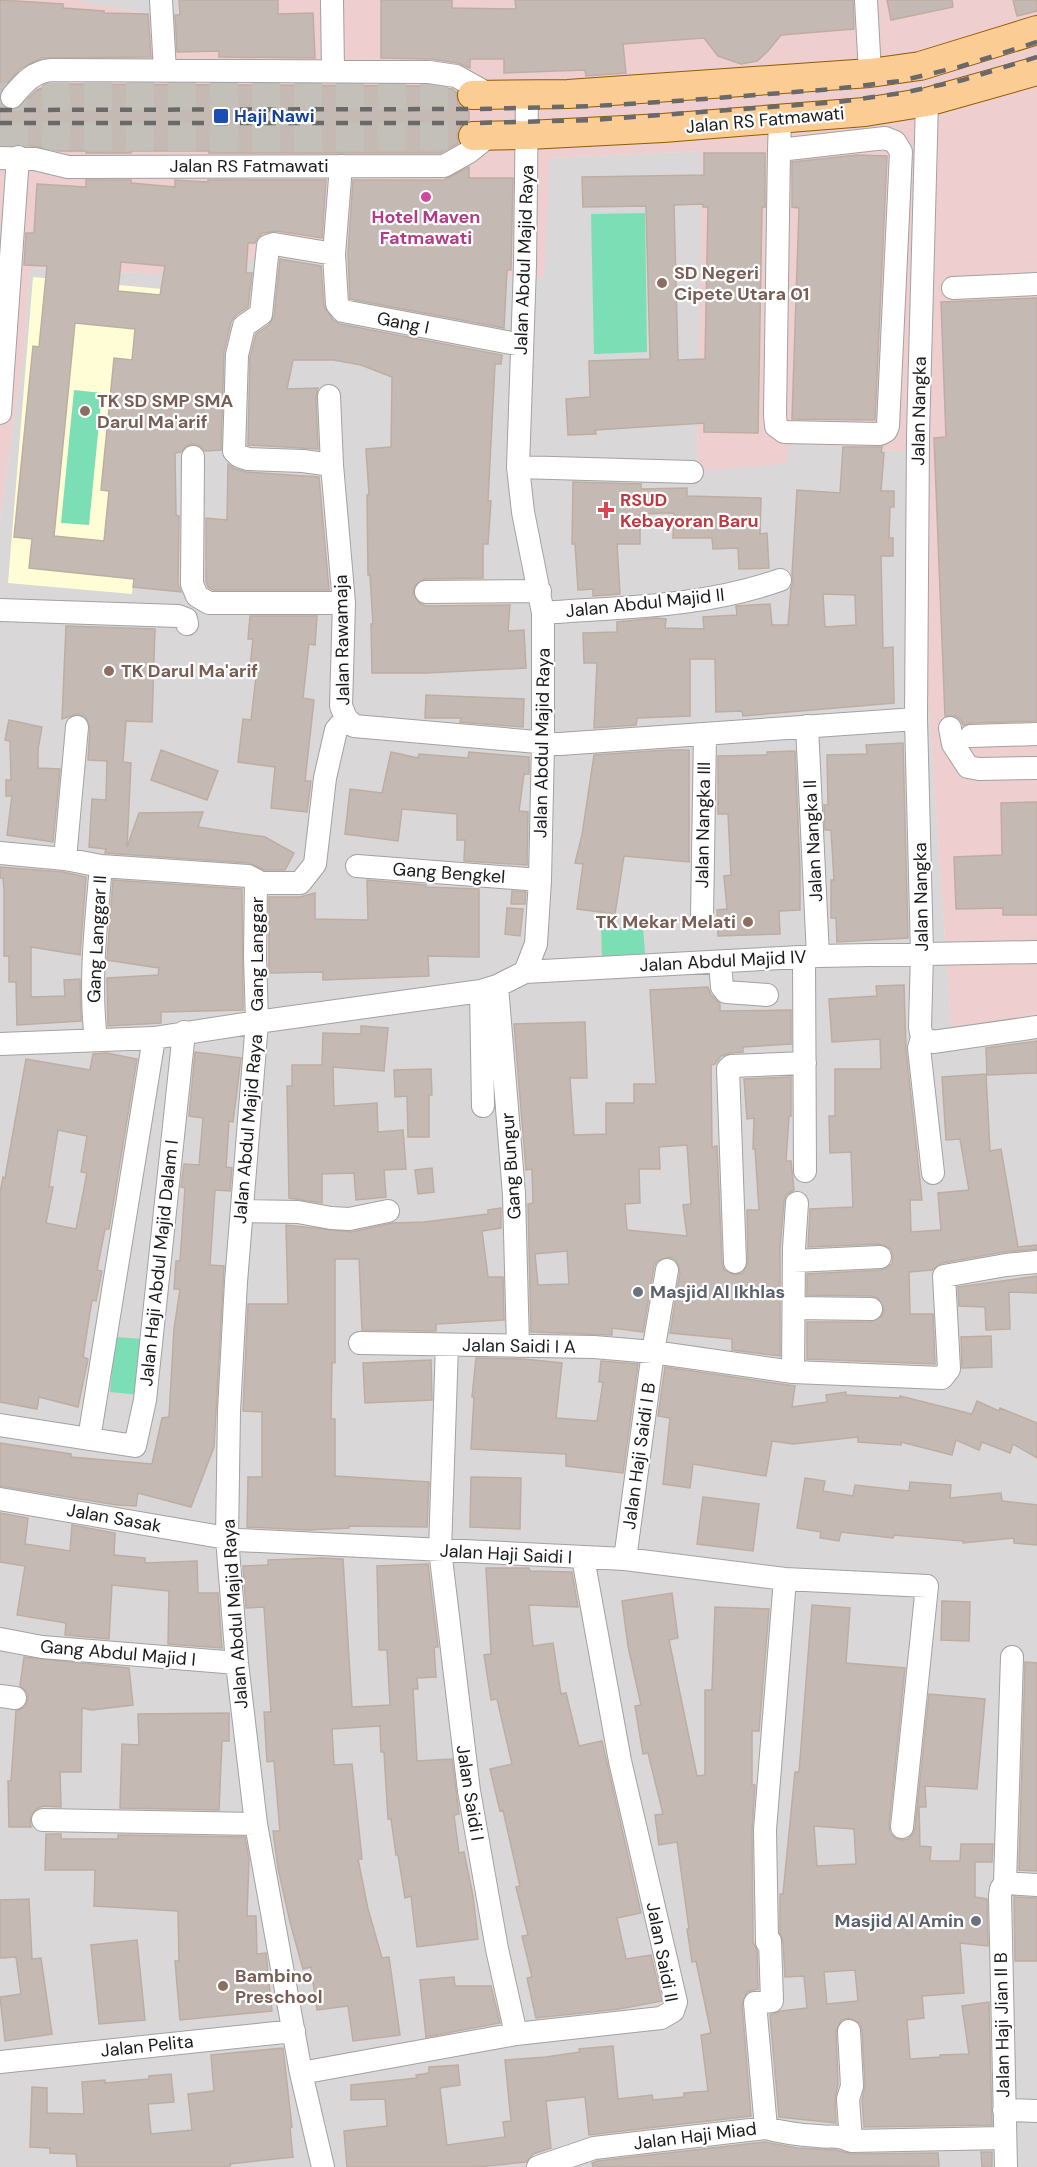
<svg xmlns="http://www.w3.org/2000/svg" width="1037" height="2167" font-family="'DM Sans',sans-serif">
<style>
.residential{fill:#d9d7d7}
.commercial{fill:#eecece}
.education{fill:#fffdd6}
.pitch{fill:#7cdeb4}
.building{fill:#c4bab3;stroke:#beada2;stroke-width:1.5;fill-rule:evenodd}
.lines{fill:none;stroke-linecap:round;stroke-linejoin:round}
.major-tunnel{stroke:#c3bfb9;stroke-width:28;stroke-dasharray:28 14;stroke-linecap:butt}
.minor-casing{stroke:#a2a2a2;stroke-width:24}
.major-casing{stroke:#915c00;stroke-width:30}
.minor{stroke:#fff;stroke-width:22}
.major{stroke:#fccc95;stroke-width:28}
.rail{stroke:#696969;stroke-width:4.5;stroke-dasharray:12 12;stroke-linecap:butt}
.transit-dot{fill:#1a4fb4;stroke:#fff;stroke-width:2}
.hotel-dot{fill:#d1479c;stroke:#fff;stroke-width:2}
.education-dot{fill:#8d6e63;stroke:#fff;stroke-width:2}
.health-dot{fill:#e0444e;stroke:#fff;stroke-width:2}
.worship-dot{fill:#6b7280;stroke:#fff;stroke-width:2}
.labels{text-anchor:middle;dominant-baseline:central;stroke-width:4.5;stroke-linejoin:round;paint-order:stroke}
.transit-label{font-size:18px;font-weight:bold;fill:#164399;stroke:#fff;text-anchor:start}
.street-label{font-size:18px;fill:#1b1b1b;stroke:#fff}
.hotel-label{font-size:18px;font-weight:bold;fill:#b23c85;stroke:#fff}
.education-label{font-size:18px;font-weight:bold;fill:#785e54;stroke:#fff;text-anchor:start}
.health-label{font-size:18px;font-weight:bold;fill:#be3a42;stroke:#fff;text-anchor:start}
.worship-label{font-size:18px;font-weight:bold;fill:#5b616d;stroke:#fff;text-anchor:start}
</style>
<rect width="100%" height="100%" fill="#ede8e0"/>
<path class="residential" d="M74 0H178L179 20Z
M703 151 697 471 790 443 911 452 951 1025 1037 1027V2167H0V521L24 350 30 268 161 274 173 217 447 226 543 277 550 158Z"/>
<path class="commercial" d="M0 0H74L179 20 178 0H1037V1027L971 1037 951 1025 911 452 790 443 785 464 697 471 702 151 550 158 544 277 452 276 447 226 345 223 342 256 245 259 173 217 161 274 30 268 24 350 0 521Z"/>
<path class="education" d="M33 277 173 290 151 367 132 594 8 583Z"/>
<path class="pitch" d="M645 213 647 352 594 354 591 214Z
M74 390 102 393 89 525 61 523Z
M643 926 645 954 602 956 601 928Z
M115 1337 144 1339 140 1395 110 1392Z"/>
<path class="building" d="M0 0 63 4V8L104 11V13L148 14 151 57 42 58 21 68 0 91Z
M179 0H278V14L313 13 315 58 219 57V51L177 52 175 15H180Z
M381 0H452V8L516 9 515 0H853L854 29 781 35 768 51 757 61 741 64 718 56 704 38 623 44 626 73 586 76 585 70 504 73V59H470V68L458 63 431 59 381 58Z
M887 0H952L953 7 891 20Z
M1013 0H1037V11L1017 16Z
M52 84 428 86 452 89 456 92 458 104 463 109 469 111V120L464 122 458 129 457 136 458 143 440 153H209V151H131V153H86V151H59L20 144 0 145V103L9 110 17 109 37 90Z
M704 153H765V207H762L758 433 704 432V423L595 430 596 434 568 435 566 399 590 397 589 361 650 359 646 206 583 207 582 177 704 175ZM703 204V207H708L705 359 678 360 674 205Z
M857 155 887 156 875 420 792 419 799 208 792 207V162Z
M469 167V178H513L511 270H507L504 328 350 299 348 254 353 180H444Z
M86 180H131V183L175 187V180L208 182V180H326L322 238 276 231 263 233 258 237 255 243H248L246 273H252L248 307 236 315 231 322 224 352 221 450 205 451 200 446 193 444 186 446 181 452 175 453 176 515 179 516 178 584 181 592 133 587 134 579 29 568 32 539 14 537 33 346 39 347 47 266 24 265 26 233H34L37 184 86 187ZM121 262 165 266 160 295 118 291ZM75 323 135 329 132 360 114 358 101 490 109 491 104 541 54 536Z
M280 259 321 266 324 306 333 320 340 324 502 355 501 364H495L488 501H491L488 544H483V578L425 579 415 585 413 593 419 603 426 606 510 605 508 631 524 630 526 668 426 673H372L371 624H373L370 575H368L367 495H369L366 449 391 447 392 377 361 365 334 360H293L287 389 318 388 316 397 318 449 248 445 250 357 256 334 269 325 274 316Z
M1037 298V721L971 723 963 725 961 720 955 716H945L934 438 946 437 941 302Z
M843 447H882L881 452 884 453 881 491H894V507H890L889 538H893V556H881L883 648 893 647 894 703 743 716 742 711 716 712 715 659H690V716L637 718 636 725 594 728 597 663H584L583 633 617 632V622L656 618 666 619 665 628 704 629 703 617 737 615 736 606 770 604 772 625H788L791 588 793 582 792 574 797 490 840 493ZM823 594 855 595 856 625 825 627Z
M228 464 235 469 247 472 319 477 329 590H213L208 587 206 581V518L227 520Z
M573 482 641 484V489L687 488V496L761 498 760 534 767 533 769 568 739 569 738 548 713 549 712 538H673L674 513 640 514V544H617L620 594 593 596V589L578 590 575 544H572Z
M250 616H317L315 645 309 644 303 698 314 700 305 781H311L307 812 271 808 275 767 238 762 243 719 251 720 256 677 249 676 253 639H248Z
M66 626 155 629 152 722 126 721 123 762 131 763 127 847 139 813 203 812 198 827 265 837 294 853 285 870H264L249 863 105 853 106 849 89 847 92 799 106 800 107 761 88 760 90 728 85 716 78 714 62 719Z
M426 695 524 699 523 727 460 722 461 718H425Z
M9 720 42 727 38 749V768L60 769 53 842 7 835 12 796H6V780H11L10 741 5 740Z
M903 743 908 938 837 942 836 918H831V880H834L831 830H825L824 805H828L827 755 867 754 866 745Z
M161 750 218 771 207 800 151 780Z
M667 750H689V862L624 856 615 914 577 909 583 864 575 863 582 835 594 755Z
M795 751 800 870V910L779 911 780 934 718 936 717 910 727 909 724 876 731 875 728 814H718V756L767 755V752Z
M391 752 418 758 419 754 468 758 469 752 529 757V774H524L519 811 528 812 527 865 464 861 465 840H457V814L402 809 398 841 345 834 350 789 382 793Z
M1037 802V915H1003V908L956 909 954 857 1002 855 1001 803Z
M0 867 63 872 86 877 80 955 31 947V997L65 996 64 980 80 979 81 1021 17 1025 16 982H9V956H4V889L3 878H0Z
M113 880 242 889 243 1010 161 1012V1023L108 1026 107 978 158 975 159 968 107 960Z
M367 880 426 885V887L479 889V957L428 956 429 976 323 980V972L269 973V897H300L315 893V919L368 920Z
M512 891 526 892 525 904H511Z
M507 908 523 909 520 936 505 934Z
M904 985 906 1050 922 1200H910L911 1232 941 1230 938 1193 969 1190 960 1139 946 1140 942 1077 986 1074 990 1151 1001 1149 1018 1247 1037 1245V1249L1004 1252 942 1263 932 1270 909 1272 910 1314H933L935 1364 807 1359V1322H871L882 1316 884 1309 878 1298 872 1296 807 1295V1274L881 1270 892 1264 893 1257 891 1249 880 1244 808 1247 810 1209 853 1207 851 1152 830 1153 829 1116H835V1069H881L880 1039 832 1042 829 999 877 996 876 986Z
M708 987 711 995 720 1004V1011L791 1010V1044L743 1047V1052L730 1053 721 1056 715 1064 711 1065 712 1147 717 1146 722 1262 724 1270 735 1275 743 1273 748 1262 747 1210H759L755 1149H753L754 1118 747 1119 744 1079 791 1077V1116H789L786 1161H791L794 1190 786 1195 784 1202 780 1248V1356L732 1350V1339L670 1333 680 1272 676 1260 669 1257 657 1261 654 1267 643 1332 612 1328V1335L531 1332 528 1204 533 1203 532 1169 526 1170 514 1024 585 1022 587 1078H570L574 1135 606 1134V1103H634V1084H656L650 990ZM687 1145 691 1204 683 1205 687 1236 627 1230 625 1204 640 1203 639 1169H660L659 1147ZM567 1251 569 1284 538 1285 535 1254Z
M361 1026 388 1028 384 1071 333 1067 334 1106 377 1103 378 1132 403 1130 406 1169 384 1170 386 1197 356 1200 354 1173 322 1174V1203L289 1198 287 1086H292V1065H322L323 1033 361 1034Z
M1037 1041V1073L987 1075 986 1048Z
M195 1052 241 1058 233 1122 229 1121 226 1167 232 1168 230 1191 215 1190 210 1265 224 1266 214 1447 191 1507 138 1493 136 1506 117 1505 0 1486V1443L71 1454V1457L152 1464 162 1418 169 1417 174 1329 180 1289H174L176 1261H180L185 1188 181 1187 184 1164 199 1165 203 1118 189 1116Z
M107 1053 137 1059 109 1229H105L97 1270 102 1271 96 1301 92 1300 83 1357 88 1359 78 1407 39 1397 37 1409 0 1402V1193L3 1177 5 1178 26 1059 90 1070 93 1054ZM58 1130 87 1136 81 1172 87 1173 76 1229 46 1223 53 1187H49Z
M431 1069 432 1095H429V1137H408L407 1096 395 1097 394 1070Z
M432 1168 434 1192 418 1194 415 1170Z
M501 1208V1228L482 1231 488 1277H503L504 1320 436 1324V1331L362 1330 359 1259H335V1363L332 1362 331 1419H335V1476L429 1482 427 1527 349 1526V1528L308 1530 247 1527 248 1477H262V1412L243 1411 248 1304H288L286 1225 351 1232 393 1223 424 1222 488 1214V1210Z
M1037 1276V1293L1009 1292 1010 1329 986 1330 985 1307 959 1306 958 1287Z
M991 1336 992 1367 962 1368 961 1337Z
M476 1358 524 1359 562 1363 556 1418 597 1421 603 1382H599L601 1361 638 1364 623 1473 566 1466V1454L471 1449 474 1397H472Z
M431 1360 432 1400 365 1403 363 1363Z
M665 1367 795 1386 792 1407 827 1402 826 1395 846 1392V1395L900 1398V1396L972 1414 977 1401 999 1411 1000 1408 1037 1423V1458L1013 1444 1010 1453 982 1442 979 1450 956 1440 952 1455 901 1442V1445L858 1442V1437L793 1444 772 1441 766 1476 693 1464 690 1488 663 1484 670 1418 658 1416Z
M471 1477 521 1478 520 1529 470 1527Z
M805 1478 825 1481 823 1491 853 1496 855 1485 909 1491 910 1482 951 1485 950 1498 1001 1493 1002 1501 1037 1505V1545L1014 1543V1538L963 1543V1541L894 1535 893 1538 841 1532 839 1541 820 1538 821 1532 797 1528Z
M703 1497 759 1504 753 1551 697 1544Z
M0 1513 28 1518 25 1544 70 1551 72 1525 115 1533 114 1555 145 1558V1563L197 1561 198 1593H218L222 1648 168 1644 169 1591 112 1585 109 1639 65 1635 66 1623 17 1615 25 1566 0 1562Z
M321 1558 343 1559 352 1707 390 1705 387 1650H379L377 1566 428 1564 438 1647H434L436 1677 417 1678 418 1689H413L417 1761 452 1759 459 1814 454 1815 459 1853 464 1852 473 1896 478 1939 417 1947 411 1896 405 1898 398 1855H396L391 1819H388L384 1752H381L380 1726 332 1729 334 1765 352 1764 362 1859H358L368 1909 382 1958 389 1957 400 2035 353 2041 348 2006 317 2010 311 1967 303 1969 290 1922 278 1868 273 1831H280L274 1761 267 1762 264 1712H271L264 1607 246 1608 243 1566 268 1565V1560Z
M486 1568H529L530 1571 572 1572 578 1607 529 1605 533 1646 553 1643 561 1694 566 1693 579 1746 602 1741 641 1913 617 1918 626 1959 651 1955 662 2001 619 2009 536 2018 527 1978 532 1977 522 1936 528 1935 516 1887 520 1886 503 1810 500 1811 490 1769 512 1764 497 1699 491 1700 484 1655 491 1654Z
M672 1593 678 1638 669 1640 697 1776 705 1775V1690H712L715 1607 769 1609 759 1731H752V1785H755L752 1830 753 1942 757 1950 758 1989 747 1992 742 2004 751 2116 589 2135 585 2097 546 2101 551 2148 533 2154 526 2162 477 2167H347L344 2131 387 2126 385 2099 351 2100V2085L417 2078 416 2075 429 2073V2067L458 2065 460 2085 440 2088 447 2145 505 2137 503 2122 511 2121 505 2060 546 2057 580 2052 579 2049 613 2046 618 2099 652 2095 653 2100 684 2097V2093L708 2091 701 2035 711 2033 696 1961 692 1962 687 1929H689L677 1842 659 1845 655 1815 663 1814 648 1753 643 1754 635 1706 641 1705 628 1646 622 1601Z
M942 1601 970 1602 969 1641 941 1640Z
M812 1605 850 1608 846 1663 905 1668 889 1826 890 1833 895 1838 901 1840 908 1839 913 1834 915 1828 929 1694 985 1699 977 1789 925 1786 926 1807H919L920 1846 931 1847 930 1861H960L961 1844H993L992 1862H975V1897L987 1899 988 1946 960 1943 964 1993 922 1996 924 2018 907 2020 910 2059 940 2057V2055L969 2054 962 2006 989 2002 992 2125 864 2127 862 2101 865 2085 862 2030 860 2023 849 2018 841 2020 836 2031 838 2084 835 2100 836 2123 779 2117 770 2015 781 2011 807 2008 804 1976 785 1977 783 1941 780 1933V1894H783L795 1772H799ZM814 1826 854 1829 856 1864 817 1866ZM855 1970 858 2001 827 2004 824 1972Z
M24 1657 129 1668 133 1705 92 1710 82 1708 81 1772H60L61 1807 43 1806 36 1809 30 1819 31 1827H9L8 1781H11L16 1711 25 1707 28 1699 27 1692 20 1686Z
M1025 1662 1037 1663V1871L1019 1870Z
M229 1713V1741H222L219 1810 120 1808 122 1744 139 1745 138 1714Z
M46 1834H61V1839H118V1835L245 1837 249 1859 247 1916H256L257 1954 266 1953 272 2011 180 2020 175 1961H179L178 1911 94 1906 95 1870H45Z
M1014 1897 1037 1898V1961H1015Z
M29 1899 32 1959 41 1958 52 2034 5 2041 0 1997 21 1994 16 1957 0 1958V1900Z
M137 1940 145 2020 99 2024 91 1945Z
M454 1977 455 1986H491L500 2023 426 2037 420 1980Z
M283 2048 292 2127 290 2128 293 2157 230 2164V2167H77L76 2154 50 2153V2148L30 2147 32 2087 47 2088V2113L84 2114 82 2082 105 2080V2083L149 2079V2076L171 2074 174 2102 148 2104 151 2134 192 2130 188 2094 214 2091 211 2055Z
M765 2142 797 2148 836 2150 851 2154 938 2153 939 2166 593 2167 592 2163 597 2161Z
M981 2152H992V2167H982Z"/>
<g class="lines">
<path class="major-tunnel" d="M0 97 472 95
M0 136 301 138 473 136"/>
<defs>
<path id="minor" d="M161 0 165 71
M332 0 333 71
M866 0 870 73
M12 97C23 84 32 72 51 70L429 72 456 76 490 95
M927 102 918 435 916 719 922 953 920 1027 922 1038 919 1048 933 1173
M779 150 885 138 895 142 901 152 888 426 886 431 880 434 784 432 776 426 775 415 779 150 780 119
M0 158 35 159 68 167 444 166 469 152 489 136
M334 254 337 304 343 311 522 345
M953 288 1037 284
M329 396 332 465 344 603 341 706 346 718 354 726 560 744 916 719
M0 413 18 157
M193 457 192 584 197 596 209 603H344
M332 465 303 461 248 459 239 456 234 451 237 355 244 326 261 314 268 246 274 244 334 254 341 166
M518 467 692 472
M426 592 540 591
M0 610 178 616 186 619 187 624
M543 613C622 607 704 607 780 580
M807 726 818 956
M950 728 953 744 968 767 979 769 1037 768
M971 736 1037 734
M0 853 65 859 101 866C96 923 89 983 96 1040
M65 859 77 727
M357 866 540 880
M257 883H300L315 864 325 778 336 730 346 718
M702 917 705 734
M804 957 805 1171
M720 963 722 987 726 992 767 995
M525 972 818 956 1037 952
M497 986 514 1194 518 1346
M481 991 483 1106
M922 1038 933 1042 1037 1027
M0 1044 154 1038 257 1022 255 957 256 880 248 876 101 866
M242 1211 298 1212 331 1218 349 1219 388 1211
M794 1261 880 1257
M735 1262 728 1069 731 1066 805 1063
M794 1308 871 1309
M360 1343 594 1347 653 1352 793 1372 942 1378 949 1369 944 1276 1006 1265 1037 1262
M447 1345 440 1550 469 1791 497 1949 516 2034
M793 1372 794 1248 797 1203
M0 1425 135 1446 145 1400 184 1032
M89 1439 154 1038
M0 1499 238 1540 625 1559 785 1579 927 1586 902 1827
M625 1559 653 1352 667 1270
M0 1639 42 1647 237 1663
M0 1696 15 1698
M43 1820 256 1824
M1005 1883 1037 1885
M849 2031 852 2086 848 2099 851 2141
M0 2062 294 2031
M301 2073 516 2034 661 2018 673 2011 676 2002 620 1761 583 1558
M1004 2110 1037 2111
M766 2128 755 2003 772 2001 770 1941 767 1942 765 1830 785 1579
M323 2167 301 2073 256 1824 237 1663 227 1538 229 1411 236 1282 257 1022 481 991 497 986 525 972 536 944 540 880 543 744V613L523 512 518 467 525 265 527 95
M538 2167 594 2148 766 2128C783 2133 801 2135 818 2136 832 2138 837 2134 851 2141L1004 2138
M1006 2167 1000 1896 1001 1889 1005 1883 1012 1657"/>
<path id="major" d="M472 95 568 94 870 73 920 66 1037 30
M473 136 528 135 663 128 865 112 927 102 1037 71"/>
</defs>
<use href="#minor" class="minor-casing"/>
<use href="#major" class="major-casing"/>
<use href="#minor" class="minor"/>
<use href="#major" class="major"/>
<path class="rail" d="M0 110 479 109 594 106 690 100 834 89 900 81 959 67 1037 42
M0 123H476L593 120 838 102 902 93 963 80 1037 57"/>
</g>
<rect class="transit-dot" x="213" y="108" width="16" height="16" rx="3"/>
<circle class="hotel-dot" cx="426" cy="197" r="6"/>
<g class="education-dot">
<circle cx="662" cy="283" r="6"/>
<circle cx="85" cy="411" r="6"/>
<circle cx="109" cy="671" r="6"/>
<circle cx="748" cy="922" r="6"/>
<circle cx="223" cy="1986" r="6"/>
</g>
<path class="health-dot" d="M603 501h6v6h6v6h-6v6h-6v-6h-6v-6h6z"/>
<g class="worship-dot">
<circle cx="638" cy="1292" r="6"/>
<circle cx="976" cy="1921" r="6"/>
</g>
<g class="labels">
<g class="transit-label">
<text x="234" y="116">Haji Nawi</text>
</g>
<g class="street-label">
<text transform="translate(765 120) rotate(-5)">Jalan RS Fatmawati</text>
<text x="249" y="166">Jalan RS Fatmawati</text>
<text transform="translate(524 260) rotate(-88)">Jalan Abdul Majid Raya</text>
<text transform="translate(403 323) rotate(11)">Gang I</text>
<text transform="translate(919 411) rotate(-89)">Jalan Nangka</text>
<text transform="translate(645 603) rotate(-6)">Jalan Abdul Majid II</text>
<text transform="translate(342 640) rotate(-91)">Jalan Rawamaja</text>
<text transform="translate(542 743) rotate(-89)">Jalan Abdul Majid Raya</text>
<text transform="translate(703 825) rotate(-89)">Jalan Nangka III</text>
<text transform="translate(813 841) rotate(-93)">Jalan Nangka II</text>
<text transform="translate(449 873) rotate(4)">Gang Bengkel</text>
<text transform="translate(921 897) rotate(-91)">Jalan Nangka</text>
<text transform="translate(97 939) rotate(-87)">Gang Langgar II</text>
<text transform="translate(257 954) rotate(-90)">Gang Langgar</text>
<text transform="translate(723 961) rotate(-3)">Jalan Abdul Majid IV</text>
<text transform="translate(248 1129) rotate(-85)">Jalan Abdul Majid Raya</text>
<text transform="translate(511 1166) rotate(-94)">Gang Bungur</text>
<text transform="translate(159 1263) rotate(-84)">Jalan Haji Abdul Majid Dalam I</text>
<text transform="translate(519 1346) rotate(1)">Jalan Saidi I A</text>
<text transform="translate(639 1456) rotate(-82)">Jalan Haji Saidi I B</text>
<text transform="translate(114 1518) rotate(10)">Jalan Sasak</text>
<text transform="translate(506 1554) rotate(3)">Jalan Haji Saidi I</text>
<text transform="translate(235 1614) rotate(-94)">Jalan Abdul Majid Raya</text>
<text transform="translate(118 1653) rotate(5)">Gang Abdul Majid I</text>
<text transform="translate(470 1793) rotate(81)">Jalan Saidi I</text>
<text transform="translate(662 1952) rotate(79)">Jalan Saidi II</text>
<text transform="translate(1002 2025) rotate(-91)">Jalan Haji Jian II B</text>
<text transform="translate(147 2046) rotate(-6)">Jalan Pelita</text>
<text transform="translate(695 2136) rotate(-7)">Jalan Haji Miad</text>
</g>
<g class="hotel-label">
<text x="426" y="217">Hotel Maven<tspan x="426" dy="21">Fatmawati</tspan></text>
</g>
<g class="education-label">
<text x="674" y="273">SD Negeri<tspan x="674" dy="21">Cipete Utara 01</tspan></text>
<text x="97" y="401">TK SD SMP SMA<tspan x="97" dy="21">Darul Ma'arif</tspan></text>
<text x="121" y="671">TK Darul Ma'arif</text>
<text x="736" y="922" text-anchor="end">TK Mekar Melati</text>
<text x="235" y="1976">Bambino<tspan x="235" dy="21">Preschool</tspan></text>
</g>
<g class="health-label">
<text x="620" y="500">RSUD<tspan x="620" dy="21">Kebayoran Baru</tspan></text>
</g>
<g class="worship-label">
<text x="650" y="1292">Masjid Al Ikhlas</text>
<text x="964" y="1921" text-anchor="end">Masjid Al Amin</text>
</g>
</g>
</svg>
